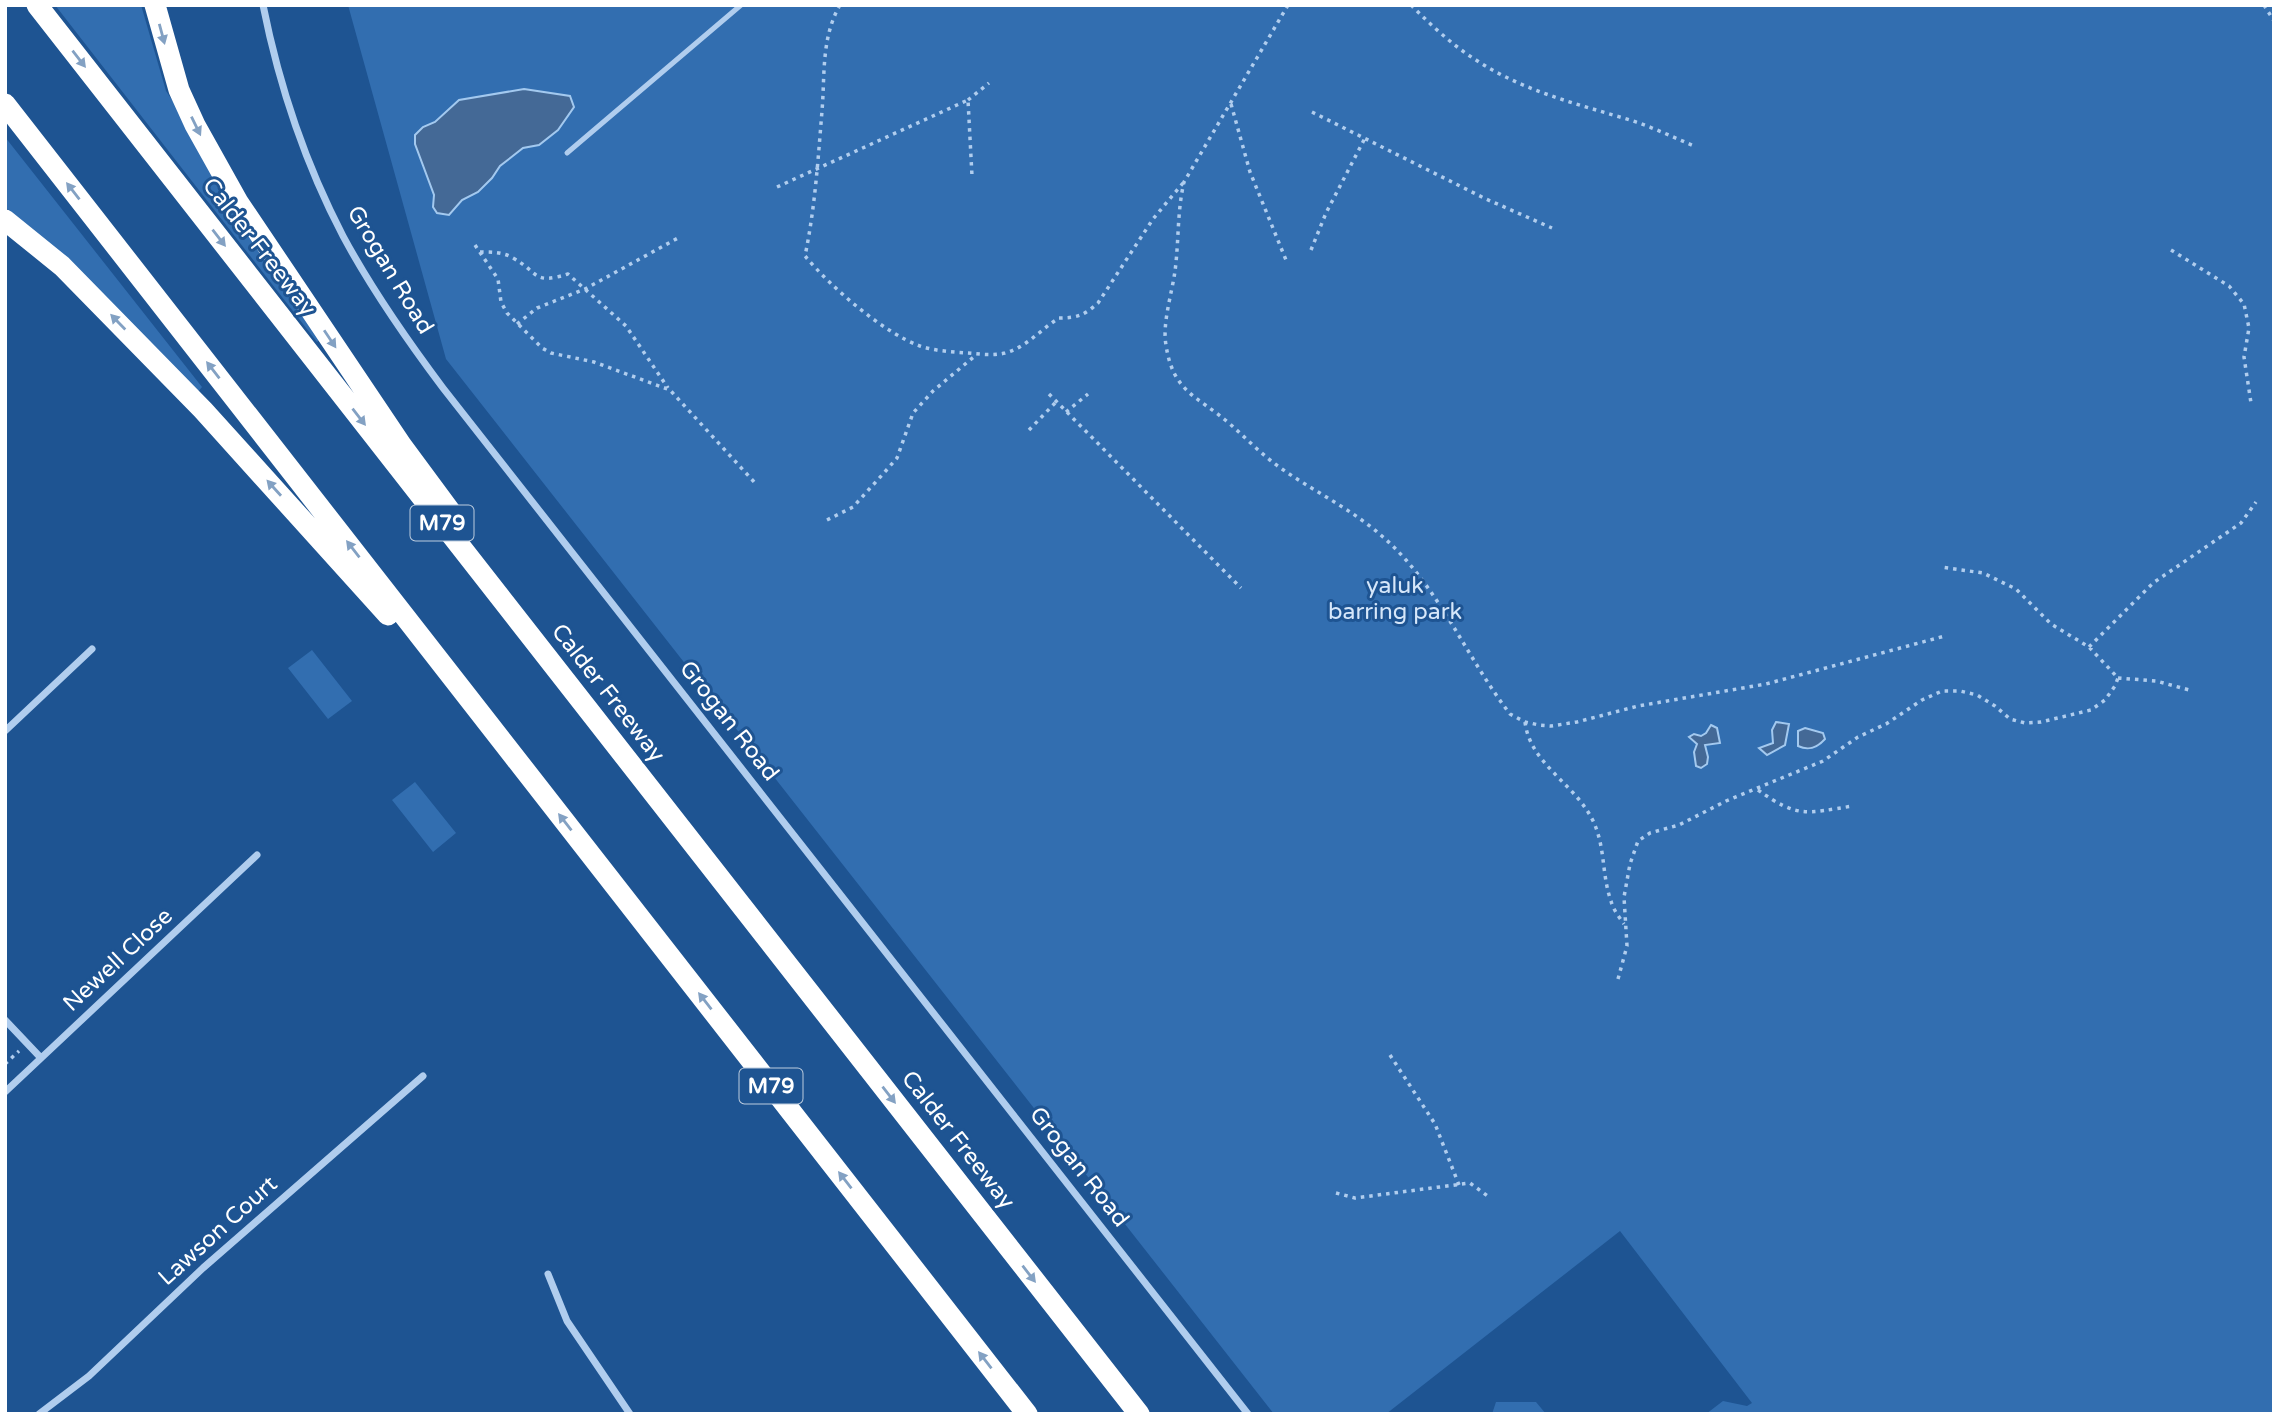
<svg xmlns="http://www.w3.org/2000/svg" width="2279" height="1419" font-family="'Varela Round',sans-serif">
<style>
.green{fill:#326eb0}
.water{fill:#446996;stroke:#a3c9ef;stroke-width:2}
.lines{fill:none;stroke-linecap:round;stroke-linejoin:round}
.path{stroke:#b0cdee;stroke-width:3.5;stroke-dasharray:3.5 5;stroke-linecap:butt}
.service{stroke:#b0cdee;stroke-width:5}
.minor{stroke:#b0cdee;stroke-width:7}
.motorway{stroke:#fff;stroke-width:21}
.oneway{fill:#83a1c3}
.labels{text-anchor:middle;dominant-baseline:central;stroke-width:6;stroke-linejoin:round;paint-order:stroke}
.shield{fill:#1e5492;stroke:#bcccde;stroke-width:2}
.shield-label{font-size:21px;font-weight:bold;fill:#fff}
.street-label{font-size:23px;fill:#fff;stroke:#1e5492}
.park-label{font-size:23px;fill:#d6e7fa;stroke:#1e5492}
</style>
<rect width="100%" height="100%" fill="#1e5492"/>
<path class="green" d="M55 5H141L166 91 183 116 266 257 265 263 320 339 317 342Z
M348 5H2274V1414H1706L1723 1401 1747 1406 1752 1403 1620 1231 1386 1414H1274L446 359Z
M5 137 202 387 197 393 48 242 5 207Z
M312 650 352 701 328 719 288 668Z
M415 782 456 833 433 852 392 800Z
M1496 1402H1536L1546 1414H1492Z"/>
<path class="water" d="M524 89 570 96 574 107 558 130 539 145 523 148 500 166 492 178 478 192 462 200 449 215 437 213 433 207 434 195 415 144V135L423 127 435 122 459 100Z
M1776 722 1789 724 1785 745 1767 755 1759 748 1773 743 1772 730Z
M1711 725 1717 728 1720 743 1705 745 1708 757 1707 764 1701 768 1696 766 1694 752 1697 744 1689 737 1694 734 1701 736 1706 733Z
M1805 728 1823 733 1825 739C1817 748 1809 751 1798 746V731Z"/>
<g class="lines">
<path class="path" d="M840 5C821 38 825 75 822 111 818 160 815 208 805 256 831 287 882 332 920 346 935 351 952 352 968 353 980 354 993 356 1005 353 1027 347 1041 329 1059 318 1077 318 1085 315 1098 303L1153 219 1183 183
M1288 5 1184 182C1177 212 1179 241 1175 271 1172 293 1162 324 1166 345 1173 393 1198 396 1230 424 1247 439 1263 456 1282 469 1315 492 1353 510 1383 537 1438 585 1466 657 1510 714L1525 722 1539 725 1551 726 1577 722 1638 706 1766 684 1945 636
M1411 5C1431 25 1452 45 1476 60 1523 91 1577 104 1630 120 1652 127 1673 137 1694 146
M2264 5 2274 21
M968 100 989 83
M1231 104 1250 172 1286 260
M1312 112 1486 199 1552 228
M777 187 968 100 972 176
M475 245 498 279 501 302 507 313 542 348 551 353 594 362 670 390 756 484
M1311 250 1326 213 1365 138
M2171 250 2229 286 2244 304 2249 328 2244 357 2251 403
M480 252C492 252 503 252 513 258 540 273 532 285 568 274L626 326 668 388
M517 324 537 308 585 289 678 238
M1049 394 1241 588
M1066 412 1088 394
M1029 430 1056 402
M827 520 853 507 883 474 897 458 913 413 933 391 976 355
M2089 647 2153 583 2241 523 2256 502
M2118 678 2156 681 2193 691
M1525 722C1530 763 1572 782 1591 817 1606 844 1601 873 1611 901 1613 909 1619 917 1624 924
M1758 790C1799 819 1806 813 1853 806
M1618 979 1627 946 1624 897 1630 864 1638 841 1650 833 1679 825 1726 801 1823 761 1858 737 1886 724 1922 700 1942 691H1960L1977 695 1995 706 2010 719 2025 723 2041 722 2091 710 2105 700 2115 686 2118 678 2089 647 2051 624 2016 589 1983 573 1941 567
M1390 1055 1435 1124 1459 1185
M5 1064 19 1051
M1336 1193 1355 1198 1470 1183 1489 1197"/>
<path class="service" d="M567 153 741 5"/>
<path class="minor" d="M263 5C279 85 306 165 343 236 372 290 407 340 443 388L1248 1414
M5 731 92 649
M5 1020 41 1058
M5 1092 257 855
M548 1274 567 1321 630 1414
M39 1414 89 1376 203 1268 423 1076"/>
<path class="motorway" d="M37 5 1139 1414
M155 5 179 90 195 125 238 202 402 446 453 515
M5 104 1027 1414
M5 220 62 266 203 410 388 615"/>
</g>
<defs><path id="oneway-solid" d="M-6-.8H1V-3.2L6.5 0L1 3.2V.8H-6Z" transform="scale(1.75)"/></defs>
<g class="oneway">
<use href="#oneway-solid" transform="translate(162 34) rotate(75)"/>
<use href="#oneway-solid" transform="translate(79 59) rotate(52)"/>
<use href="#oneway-solid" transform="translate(196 126) rotate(64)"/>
<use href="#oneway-solid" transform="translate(73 191) rotate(-128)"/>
<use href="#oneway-solid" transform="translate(219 238) rotate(52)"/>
<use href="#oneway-solid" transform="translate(118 322) rotate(-134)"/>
<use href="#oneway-solid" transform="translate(330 339) rotate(56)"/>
<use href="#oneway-solid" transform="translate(213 370) rotate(-128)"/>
<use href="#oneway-solid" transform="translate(359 417) rotate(52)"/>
<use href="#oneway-solid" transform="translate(274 488) rotate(-132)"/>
<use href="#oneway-solid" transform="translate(353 549) rotate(-128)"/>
<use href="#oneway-solid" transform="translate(565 822) rotate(-128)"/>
<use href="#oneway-solid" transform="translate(705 1001) rotate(-128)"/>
<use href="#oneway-solid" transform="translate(889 1095) rotate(52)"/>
<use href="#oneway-solid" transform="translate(845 1180) rotate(-128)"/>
<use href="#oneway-solid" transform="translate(1029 1274) rotate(52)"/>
<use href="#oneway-solid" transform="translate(985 1360) rotate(-128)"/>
</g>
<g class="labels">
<g class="shield">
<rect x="410.5" y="505.5" width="63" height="35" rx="5"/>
<rect x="739.5" y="1068.5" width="63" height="35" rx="5"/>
</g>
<g class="shield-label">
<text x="442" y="523">M79</text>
<text x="771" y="1086">M79</text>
</g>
<g class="street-label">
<text transform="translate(259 247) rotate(52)">Calder Freeway</text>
<text transform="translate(390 270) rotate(59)">Grogan Road</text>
<text transform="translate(608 693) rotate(52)">Calder Freeway</text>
<text transform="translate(729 721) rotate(52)">Grogan Road</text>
<text transform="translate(118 960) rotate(-43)">Newell Close</text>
<text transform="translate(958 1140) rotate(52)">Calder Freeway</text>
<text transform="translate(1079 1167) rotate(52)">Grogan Road</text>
<text transform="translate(218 1231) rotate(-42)">Lawson Court</text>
</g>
<g class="park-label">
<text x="1395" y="586">yaluk<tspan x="1395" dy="26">barring park</tspan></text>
</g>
</g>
<rect width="2279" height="1419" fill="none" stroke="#ffffff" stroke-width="14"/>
</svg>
